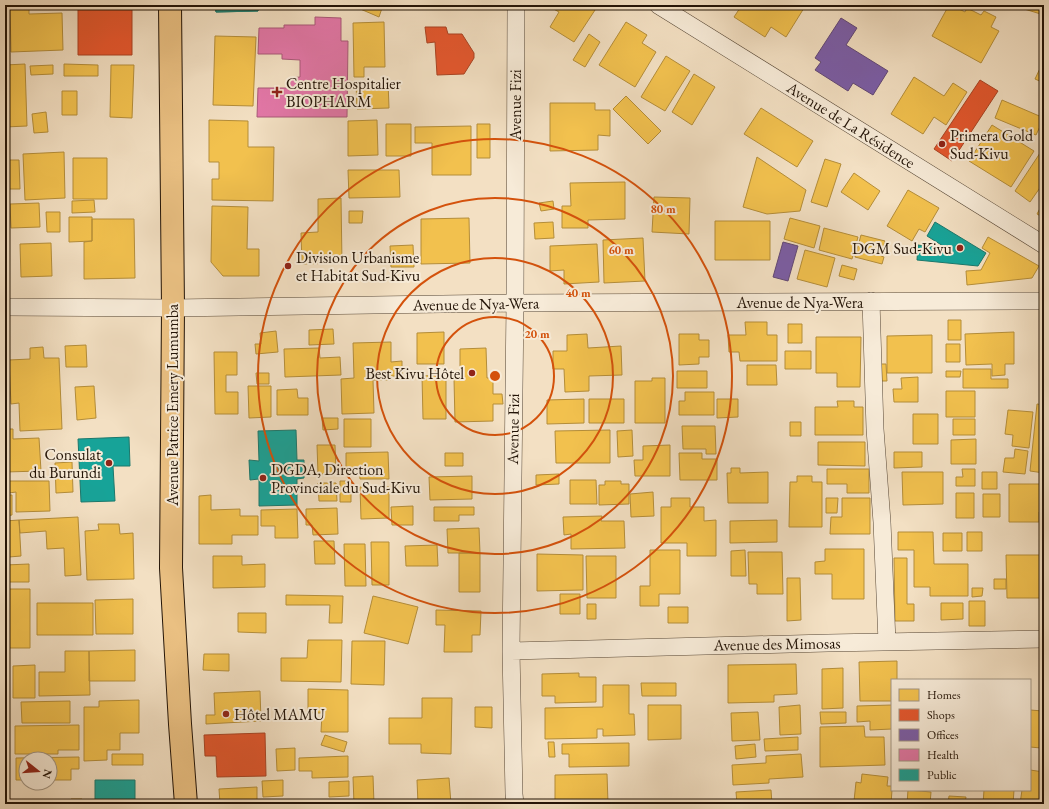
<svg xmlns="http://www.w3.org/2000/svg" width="1049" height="809" font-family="'EB Garamond',serif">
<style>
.homes{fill:#f2c14e;stroke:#b48d39}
.shops{fill:#e4572e;stroke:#aa4322}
.offices{fill:#7b5ea7;stroke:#614877}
.health{fill:#e377a8;stroke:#a95978}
.public{fill:#17a398;stroke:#1b786c}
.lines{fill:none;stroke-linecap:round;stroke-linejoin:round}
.minor-casing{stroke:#574736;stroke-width:18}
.primary-casing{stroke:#231407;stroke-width:24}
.minor{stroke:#f7ebd8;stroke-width:17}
.primary{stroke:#eac082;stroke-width:22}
.ring{fill:none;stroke:#d4520c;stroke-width:2}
.poi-dot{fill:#8f2418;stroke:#f7ebd8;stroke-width:1.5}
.labels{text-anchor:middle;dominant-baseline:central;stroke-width:4;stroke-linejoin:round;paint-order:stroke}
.poi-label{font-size:16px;fill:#231407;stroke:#f7ebd8;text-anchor:start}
.street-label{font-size:16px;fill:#231407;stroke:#f7ebd8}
.centre{fill:#d4520c;stroke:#f7ebd8;stroke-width:2}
.ring-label{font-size:12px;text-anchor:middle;font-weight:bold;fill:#d4520c;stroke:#f7ebd8;stroke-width:4;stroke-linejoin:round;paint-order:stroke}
</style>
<rect width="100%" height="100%" fill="#f3e0c3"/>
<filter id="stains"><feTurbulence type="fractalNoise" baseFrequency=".005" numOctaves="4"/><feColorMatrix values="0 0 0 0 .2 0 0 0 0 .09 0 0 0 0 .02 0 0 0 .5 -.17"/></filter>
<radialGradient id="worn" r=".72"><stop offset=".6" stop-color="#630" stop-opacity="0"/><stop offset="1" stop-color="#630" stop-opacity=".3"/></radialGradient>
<path class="homes" d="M29 5V14L62 13 63 50 11 52 10 6Z
M360 5H383L379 17 358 8Z
M409 5H447L409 7Z
M551 5H594L597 7 574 42 550 27 559 12 550 7Z
M742 5H800L804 8 786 37 771 27 765 37 734 17Z
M949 5H951L965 12 967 8 981 15 984 11 996 17 991 27 999 31 981 63 932 36Z
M1011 5H1044V15Z
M384 22 385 67H364V77H354L353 23Z
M626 22 647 35 642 43 656 52 635 87 599 65Z
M589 34 600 42 585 67 573 60Z
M215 36 256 37 253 106 213 105Z
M666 56 690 71 665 111 641 97Z
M1044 60V83L1035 79Z
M25 64 27 126 5 127V65Z
M64 64 98 65V76H64Z
M53 65V74L31 75 30 66Z
M111 65H134L132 118 110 117Z
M694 74 715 87 692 125 672 112Z
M914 77 944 96 953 83 967 92 946 125 934 117 923 134 891 114Z
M388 81 389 108 357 109 356 82Z
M62 91H77V115H62Z
M626 96 661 131 648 144 613 109Z
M1002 100 1044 118 1036 135 995 118Z
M550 103H595V110H610V136L598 135V150L550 151Z
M761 108 813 141 797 167 744 134Z
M46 112 48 132 34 133 32 114Z
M209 120 248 121V147H274L273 201 212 200V179H219V162H209Z
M377 120 378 155 348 156V121Z
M386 124H411V156H386Z
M477 124H490V158H477Z
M992 125 1034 151 1011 187 969 161Z
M471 126V175H432V143H415V127Z
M1044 147V182L1030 202 1015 191Z
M64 152 65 198 25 200 23 154Z
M757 157 806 190 800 211 767 214 743 207Z
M73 158H107V199H73Z
M825 159 841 164 827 207 811 202Z
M5 160H19L20 189H5Z
M348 170H399L400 197 349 198Z
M854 173 880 191 868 210 841 192Z
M625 182V219L588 220V228H562V206H571L570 183Z
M908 190 939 208 925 232 919 229 912 241 887 226Z
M654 197 690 198 689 234 652 232Z
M341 198 342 263 302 264 301 233 318 232V199Z
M94 200 95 212 72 213V201Z
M553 201 554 209 541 211 539 203Z
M1044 201V218L1037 214Z
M39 203 40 227 11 228 10 204Z
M212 206 248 207 247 249H259V276H223L211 262Z
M349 211H363L362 223H349Z
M46 212H60V232H47Z
M69 217H92V241L69 242Z
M469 218 470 263 421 264V219Z
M790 218 820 226 814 248 784 239Z
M92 219H134L135 278 84 279V242L92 241Z
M715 221H770V260H715Z
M553 222 554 238 535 239 534 223Z
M824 228 858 237 852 259 819 250Z
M861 235 885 241 881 256 884 257 882 264 855 257Z
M988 237 1039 266 1032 278 967 285 966 271 981 270 990 253 982 248Z
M643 238 645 281 604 283 603 240Z
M51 243 52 276 21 277 20 244Z
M597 244 599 282 564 284V270L550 271V246Z
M413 245 414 267H391L390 246Z
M805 250 835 258 827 287 797 279Z
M842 265 857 269 854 280 839 276Z
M948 320H961V340H948Z
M745 322H767V335H777V361H740L739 352H729L728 335H746Z
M788 324H802V343H788Z
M333 329 334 344 309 345V330Z
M276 331 278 352 256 354 255 344H261L260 333Z
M444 332V364H417V333Z
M1014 332V364H1005V375L992 376V364L966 365 965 334Z
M587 334 588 348 621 346 622 375 589 376V391L565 392 564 369H553V351H567V335Z
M679 334H699V340H709V357H699V364L679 365Z
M932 335V373H887V336Z
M816 337H861L860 387H837V373H816Z
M391 342V362L402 361V376H391V380H373L374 413 342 414 341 379 354 378 353 343Z
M946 344H960V362H946Z
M86 345 87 367H66L65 346Z
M43 347 44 358H59L62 429 20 431 19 403 11 404 9 360 30 359V348Z
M319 348 320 358 340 357 341 375 285 377 284 349Z
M486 348 487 378H493V394H502L503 404H493V421L455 422 454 379H460V349Z
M785 351H811V369H785Z
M214 352H237V375H226V392H238V414H215Z
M880 364H886L887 381H881Z
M747 365H776L777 385H747Z
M963 369H991V379H1008V388H963Z
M677 371H707V388H677Z
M946 371H961L960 377H946Z
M256 373H269V384H257Z
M446 375V419H423L422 376Z
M918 377V402H894L893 389H902L901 378Z
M652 378H665V423H635V381H652Z
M94 386 96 418 77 420 75 387Z
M248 386H271V417L249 418Z
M297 389 298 398H308V415H277V390Z
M946 391H975V417H946Z
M685 392H714V415H679V401H685Z
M584 399V423L547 424V400Z
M589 399H624V423H589Z
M717 399H738V417L717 418Z
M837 401H854V407H863V435H815V407H838Z
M1037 404 1044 405V473L1030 471Z
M1008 410 1033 412 1029 448 1012 446 1013 435 1005 434Z
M913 414H938V444H913Z
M322 418H338V429L323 430Z
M344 419H371V447H344Z
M953 419H975V435H953Z
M790 422H801V436H790Z
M682 426H715L716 454H706V449H683Z
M5 429H13V439L39 438 41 471 5 472Z
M610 430V463H556L555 431Z
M632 430 633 456 618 457 617 431Z
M976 439V464H951V440Z
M818 442H865V466L818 465Z
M317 445H335L336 474H318Z
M670 445V476H635L634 460H643V446Z
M1015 449 1028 451 1025 474 1003 472 1005 458H1014Z
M388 452 389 479H360L359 468H346V453Z
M894 452H922V467L894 468Z
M445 453H463V466H445Z
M679 453H702V459H717V480H680Z
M72 462 73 492 56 493 55 463Z
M731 468H740V473L768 472V503H728L727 473H731Z
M827 469H869V493H847V484H827Z
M962 469H975V486H956V477H963Z
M902 472H943V504L903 505Z
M982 472H997V489H982Z
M559 474V484L536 485V475Z
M472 476V499L430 500 429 477Z
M797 476H812V482H822V527H789L790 482H797Z
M570 480H596L597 504H570Z
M9 481H49L50 511 16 512V492L9 493Z
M340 481H351V502H340Z
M605 481H621V484H629V504L599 505V485H605Z
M318 483H336L337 501H319Z
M1009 484H1044V512H1039V522H1009Z
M360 487H389V518L361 519Z
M653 492 654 516 631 517 630 494Z
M956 493H974V518H956Z
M983 494H1000V517H983Z
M5 495H12V515L5 516Z
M211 495V510L240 509V516H258V535H232V544H199V496Z
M671 498H690V507H704V521L716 520V556H687V543H661V507H671Z
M826 498H838L837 513H826Z
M842 498H870V534H830L831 517H842Z
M413 506V525H392L391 507Z
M434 507H474V515H459V521H434Z
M337 508 338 534 313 535 312 525H306V509Z
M297 509 298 538H275V526H261V510Z
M602 516 601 521H624L625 548 571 549V534L564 535 563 517Z
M78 517 81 575 65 576 64 548 47 549 46 531 20 533 19 520Z
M19 520 21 556 9 557V560H5V521Z
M777 520V542L730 543V521Z
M98 524H119L120 534 133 533 134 579 87 580 85 531 99 530Z
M479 528 480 553H448L447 529Z
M898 532H933L934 564H968V596H930V587H914V550H898Z
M967 532H982V551H967Z
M943 533H962V551H943Z
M314 541H334L335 564H315Z
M371 542H389V585H372Z
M344 544H365L366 586H345Z
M437 545 438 566H406L405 546Z
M825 549H864V599H832V574H815V562L825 561Z
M650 550H680V594H659V606H640V586H650Z
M745 550 746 576H731V551Z
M748 552H782L783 594H757V584H749Z
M459 553H480V592H459Z
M537 554 583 555V590L537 591Z
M1006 555H1044V598H1007Z
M213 556H242V565L265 564V587L213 588Z
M586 556H616V598H587Z
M894 558H907V604H914V621H895Z
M29 564V582H5V565Z
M787 578H800L801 620 787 621Z
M994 579H1006V589H994Z
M972 588H983L982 596 972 597Z
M6 589H30V648H7Z
M560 594H580V614H560Z
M286 595 343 596 342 623H329L330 605H286Z
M373 596 418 607 408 644 364 633Z
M133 599V634H96L95 600Z
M969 601H985V626H969Z
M37 603H93V635H37Z
M941 603H963V619L941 620Z
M587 604H596V619H587Z
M668 607H688V623H668Z
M436 610 481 611 480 635H472V652H444L445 625H436Z
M238 613H266V633L238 632Z
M308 640H342L341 682 281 681V658H307Z
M352 641H385L384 685 351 684Z
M135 650V681H89V651Z
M65 651H89L90 695 39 696V672H65Z
M204 654H229V671L203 670Z
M897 661V680H892V701H860L859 662Z
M796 664 797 694 774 695V702L728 703V665Z
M35 665V698H13V666Z
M843 668V708L822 709V669Z
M579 673V677H596V702L555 703V696H542V674Z
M641 683H676V696H642Z
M603 685H629V714H634L635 735 603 736V729H597V738L545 739V708L603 707Z
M308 689 348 690V732H321L322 713H308Z
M260 691 261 721 206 724V715H215L214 693Z
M422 698H452L451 754 421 753V744H389V718H422Z
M139 700V733H120V750H107V760L84 761V707H99V701Z
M70 701V723H22L21 702Z
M648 705H681V739L648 740Z
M800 705 801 734 780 735 779 707Z
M892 705V729L870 730V721L857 722V706Z
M475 707H492V728L475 727Z
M1030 710 1043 711 1044 741H1041V748L1030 747Z
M758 712 760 740 732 741 731 713Z
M820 712H846V723L821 724Z
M79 725V750H58V754H15V726Z
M864 726 865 737H884L885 765 820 767V727Z
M325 735 347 742 344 752 321 745Z
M798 737V750L765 751 764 739Z
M548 742H554L555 757H549Z
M629 743V766L569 767V754H562V744Z
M755 744 756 757 736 759 735 746Z
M295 748V770L277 771 276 749Z
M112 754H143V765H112Z
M801 754 803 777 769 779V783L733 785 732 765 766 763V756Z
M348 756V777L312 778V771H299V758Z
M79 757V769H71V780H50V759H26V780H16V758Z
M1030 770 1044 772V804H1020L1022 790H1030Z
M607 774 608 803H555V775Z
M862 774 888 777 887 786H892V790L891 804H859V802L854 801 856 782 861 783Z
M373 776 374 804H354L353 777Z
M449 778 451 804H418L417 780Z
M283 780V796L263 797 262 781Z
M349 781V796L329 797V782Z
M257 787V804H220L219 789Z
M771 790 772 804H737L736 792Z
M908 790 931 792 930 804H907Z
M984 790H1014L1013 804H983Z
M949 796 966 797 965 804H948Z
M71 799H82V804H45L72 803Z
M350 801V804H323V803Z"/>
<path class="shops" d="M78 5H132V55H78Z
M425 27H446L448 34H462L474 53V58L464 74 437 75 435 42 427 43Z
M980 80 998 91 952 161 934 149Z
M265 733 266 776 217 777 216 756H205L204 735Z"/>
<path class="offices" d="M841 18 857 28 846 45 888 71 873 95 853 83 848 91 815 70 821 62 815 58Z
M783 242 798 246 788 281 773 277Z"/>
<path class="health" d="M315 17 341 18V41H348L347 117H257L258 88H290V78L300 77V60L282 59V54H258L259 28H284V25H315Z"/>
<path class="public" d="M215 5H258V11L216 12Z
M215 5H258V11L216 12Z
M935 222 986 253 978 266 917 260 918 245 948 249 927 236Z
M296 430 297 460H304V478L297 479V505L259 506V479L250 480 249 460 259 461 258 431Z
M129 437 130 466H113L115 501 81 502 78 439Z
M95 780H135V804H95Z"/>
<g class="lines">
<defs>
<path id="minor" d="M658 5 1044 245
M871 301 875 429 882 522 887 642
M5 307 173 308 515 303 1044 301
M511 651 828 643 1044 639
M515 804 514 794 511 651 515 303 516 5"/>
<path id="primary" d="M170 5 173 308 171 568 180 724 186 804"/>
</defs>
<use href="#minor" class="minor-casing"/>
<use href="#primary" class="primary-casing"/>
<use href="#minor" class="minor"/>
<use href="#primary" class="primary"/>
</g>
<g class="ring">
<circle cx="495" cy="376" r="59"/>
<circle cx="495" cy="376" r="118"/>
<circle cx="495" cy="376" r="178"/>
<circle cx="495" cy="376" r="237"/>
</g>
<g class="poi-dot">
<path d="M275 86h4v4h4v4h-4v4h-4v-4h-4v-4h4z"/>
<circle cx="942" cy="144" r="4"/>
<circle cx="960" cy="248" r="4"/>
<circle cx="288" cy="266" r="4"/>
<circle cx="472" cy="373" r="4"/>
<circle cx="109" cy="463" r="4"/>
<circle cx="263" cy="478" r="4"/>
<circle cx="226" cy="714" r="4"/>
</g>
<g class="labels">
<g class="poi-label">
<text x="286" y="83">Centre Hospitalier<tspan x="286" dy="18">BIOPHARM</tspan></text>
<text x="950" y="135">Primera Gold<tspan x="950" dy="18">Sud-Kivu</tspan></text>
<text x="952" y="248" text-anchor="end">DGM Sud-Kivu</text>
<text x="296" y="257">Division Urbanisme<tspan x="296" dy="18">et Habitat Sud-Kivu</tspan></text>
<text x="464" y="373" text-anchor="end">Best Kivu Hôtel</text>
<text x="101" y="454" text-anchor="end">Consulat<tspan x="101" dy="18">du Burundi</tspan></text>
<text x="271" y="469">DGDA, Direction<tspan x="271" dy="18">Provinciale du Sud-Kivu</tspan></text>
<text x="234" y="714">Hôtel MAMU</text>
</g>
<g class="street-label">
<text transform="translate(515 105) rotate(-90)">Avenue Fizi</text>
<text transform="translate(851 125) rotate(32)">Avenue de La Résidence</text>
<text x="800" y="302">Avenue de Nya-Wera</text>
<text transform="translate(476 304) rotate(-1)">Avenue de Nya-Wera</text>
<text transform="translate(172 405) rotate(-90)">Avenue Patrice Emery Lumumba</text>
<text transform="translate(513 429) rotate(-89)">Avenue Fizi</text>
<text transform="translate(777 644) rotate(-1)">Avenue des Mimosas</text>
</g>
</g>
<circle cx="495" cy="376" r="6" class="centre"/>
<g class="ring-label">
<text x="663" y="213">80 m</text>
<text x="621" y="254">60 m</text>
<text x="578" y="297">40 m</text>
<text x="537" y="338">20 m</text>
</g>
<rect width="1049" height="809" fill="none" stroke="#f3e0c3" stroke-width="20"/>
<rect x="6" y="6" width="1037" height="797" fill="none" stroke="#231407" stroke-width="2"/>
<rect x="10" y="10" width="1029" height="789" fill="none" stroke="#231407"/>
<rect x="891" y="679" width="140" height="112" fill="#f7ebd8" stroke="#a29584"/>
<rect x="899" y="689" width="20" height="12" fill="#f2c14e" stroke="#a29584"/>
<text x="927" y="699" font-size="12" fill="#231407">Homes</text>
<rect x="899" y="709" width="20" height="12" fill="#e4572e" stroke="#a29584"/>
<text x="927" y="719" font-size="12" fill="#231407">Shops</text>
<rect x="899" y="729" width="20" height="12" fill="#7b5ea7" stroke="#a29584"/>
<text x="927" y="739" font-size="12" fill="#231407">Offices</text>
<rect x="899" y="749" width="20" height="12" fill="#e377a8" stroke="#a29584"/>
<text x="927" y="759" font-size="12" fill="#231407">Health</text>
<rect x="899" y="769" width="20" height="12" fill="#17a398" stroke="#a29584"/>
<text x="927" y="779" font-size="12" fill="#231407">Public</text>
<g transform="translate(38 771) rotate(107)"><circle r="19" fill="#f7ebd8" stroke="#a29584"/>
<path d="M0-3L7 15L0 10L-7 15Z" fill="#8f2418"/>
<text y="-6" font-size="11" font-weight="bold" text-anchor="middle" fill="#231407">N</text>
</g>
<rect width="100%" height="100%" filter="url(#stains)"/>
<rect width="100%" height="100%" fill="url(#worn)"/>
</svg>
